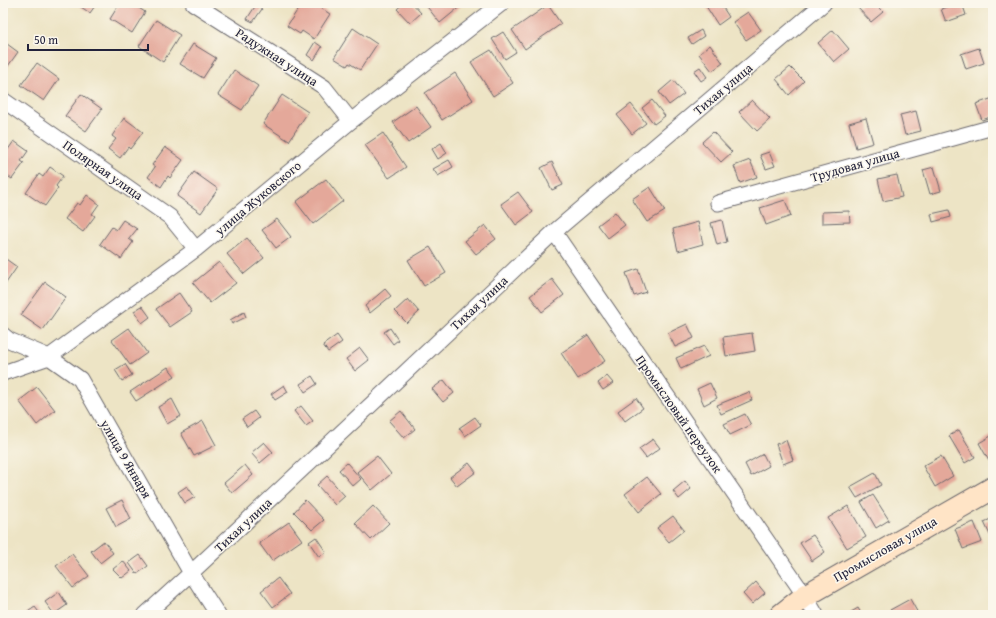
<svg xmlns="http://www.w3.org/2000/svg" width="996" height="618" font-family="'Gentium Book Plus',serif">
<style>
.building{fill:#e4a89a}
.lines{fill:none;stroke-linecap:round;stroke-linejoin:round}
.street-casing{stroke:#69666b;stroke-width:17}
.secondary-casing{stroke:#69666b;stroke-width:24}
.street{stroke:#fff;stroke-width:15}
.secondary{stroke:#ffe4c6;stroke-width:22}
.labels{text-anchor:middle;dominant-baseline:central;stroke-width:3;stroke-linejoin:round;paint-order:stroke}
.street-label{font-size:13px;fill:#22223b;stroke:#fbf7ec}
</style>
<rect width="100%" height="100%" fill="#fbf7ec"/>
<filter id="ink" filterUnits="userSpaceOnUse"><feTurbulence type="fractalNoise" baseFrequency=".025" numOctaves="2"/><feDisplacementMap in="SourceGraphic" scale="8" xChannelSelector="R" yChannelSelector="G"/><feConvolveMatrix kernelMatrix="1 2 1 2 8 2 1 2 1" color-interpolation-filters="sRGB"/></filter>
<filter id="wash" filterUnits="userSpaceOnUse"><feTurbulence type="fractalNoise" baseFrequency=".012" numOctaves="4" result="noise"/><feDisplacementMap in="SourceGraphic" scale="16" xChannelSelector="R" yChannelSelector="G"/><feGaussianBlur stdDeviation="0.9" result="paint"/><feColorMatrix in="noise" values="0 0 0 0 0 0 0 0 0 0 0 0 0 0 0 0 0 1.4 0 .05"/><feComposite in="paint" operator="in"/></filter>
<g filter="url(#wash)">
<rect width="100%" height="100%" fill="#ede4c5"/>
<g id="blocks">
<path class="building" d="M75 3H97L90 13Z
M120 3H131L145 12 132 33 110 19Z
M302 3H313L330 14 314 39 302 31 300 34 287 26Z
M404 3H412L421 13 410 23 397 9Z
M424 3H461L462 5 440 23Z
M704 3H720L729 17 718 25Z
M863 3H874L883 12 871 22 858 8Z
M957 3H962L966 15 946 22 941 9Z
M256 5 262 9 253 22 247 19Z
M548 5 561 24 525 49 512 30Z
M748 12 761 30 746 40 733 22Z
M156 20 180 35 163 62 139 46Z
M353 28 377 44 360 70 349 63 347 66 334 58Z
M701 30 704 36 692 44 688 38Z
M833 30 849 49 834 62 818 43Z
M503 32 516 52 505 59 492 39Z
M3 41 18 52 3 73Z
M315 42 322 47 314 60 307 55Z
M193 44 216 58 203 78 180 64Z
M710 45 723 63 712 71 699 54Z
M979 48 984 63 966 69 961 54Z
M491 50 513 83 493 96 471 62Z
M37 63 59 79 44 101 21 85Z
M700 67 707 77 701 81 694 71Z
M790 67 804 81 789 95 776 79Z
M234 70 258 86 242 110 218 95Z
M455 73 473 100 442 120 425 93Z
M673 80 684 94 669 105 659 92Z
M81 94 102 109 86 131 65 116Z
M282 95 308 112 289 141 263 124Z
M993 98V116L982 120 976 104Z
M652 100 665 116 654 124 642 108Z
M752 100 770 119 757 131 739 112Z
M631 104 646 123 632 134 617 115Z
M416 106 431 127 408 143 393 122Z
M916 111 921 131 905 135 900 115Z
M124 118 143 132 130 149 128 147 120 158 108 149 116 139 112 136Z
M866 118 873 143 856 148 849 123Z
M713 132 732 152 721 162 702 142Z
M383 133 406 167 389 178 365 145Z
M14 141 28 151 21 161 24 163 12 179 3 173V150L4 149 7 151Z
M441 143 447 153 438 159 432 149Z
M165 147 183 160 170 178 168 176 161 187 148 177 155 167 152 165Z
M769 152 775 166 766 169 760 155Z
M449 160 453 167 438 176 433 169Z
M750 160 757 177 740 183 734 166Z
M552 162 563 185 552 190 541 168Z
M50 167 63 176 56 186 58 188 45 206 26 193 39 174 43 177Z
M934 167 941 191 930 194 923 170Z
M194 172 218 189 201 213 177 196Z
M897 175 902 197 883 201 878 179Z
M326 179 343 201 313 224 296 202Z
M650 187 665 211 647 222 632 199Z
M518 192 533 212 516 225 501 204Z
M87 195 99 204 92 214 95 216 83 232 65 219 77 203 80 205Z
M785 200 791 216 766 225 760 208Z
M949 210 951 217 933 222 931 214Z
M849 211 850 222 822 223V212Z
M615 212 625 225 608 238 598 225Z
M277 219 291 237 276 248 262 230Z
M123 220 137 229 129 239 133 242 121 259 100 244 112 227 116 230Z
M722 220 727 242 717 245 711 223Z
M698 222 703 244 678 251 673 229Z
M485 225 496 239 476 254 465 241Z
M247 238 264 258 244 274 227 254Z
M430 247 446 273 424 286 408 260Z
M3 257 17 267 4 286 3 285Z
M219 262 236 283 210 303 193 283Z
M638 269 646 292 634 296 626 273Z
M552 279 564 295 542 312 530 296Z
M45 282 66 297 43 330 21 315Z
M385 289 391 296 370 313 365 306Z
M179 293 192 312 170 327 156 309Z
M408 299 419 312 407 323 395 311Z
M142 306 150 317 142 323 134 311Z
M244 312 246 317 232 324 230 320Z
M687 324 694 338 675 347 668 333Z
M129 328 147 353 130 365 112 340Z
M390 328 398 340 393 344 384 332Z
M752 333 755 351 726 356 723 337Z
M337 335 342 342 328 352 323 345Z
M588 335 605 361 578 379 561 353Z
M704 346 709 356 681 369 676 358Z
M360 348 369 360 355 371 346 359Z
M125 364 132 375 122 381 115 370Z
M168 367 175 376 136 401 130 392Z
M312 376 317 384 305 392 300 384Z
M607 376 613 383 603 390 598 383Z
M444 380 454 393 443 402 432 389Z
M710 383 717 398 704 405 697 389Z
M284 385 288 392 275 400 271 394Z
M37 387 55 410 37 425 19 401Z
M749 392 752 400 721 414 717 405Z
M636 398 643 408 625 421 618 411Z
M172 399 181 416 167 424 158 407Z
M301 406 313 421 306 426 294 411Z
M254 411 259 418 247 427 242 419Z
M401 411 415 429 404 438 389 421Z
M745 414 751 425 730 435 724 424Z
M475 417 481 425 465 436 459 428Z
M203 421 216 445 194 456 181 433Z
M959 430 975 457 965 463 949 436Z
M991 436 993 440V459L989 461 979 443Z
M653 439 660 448 646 458 639 449Z
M786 440 793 460 783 464 776 444Z
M264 442 273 452 260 463 251 453Z
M763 454 769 466 751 476 745 464Z
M377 456 391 474 372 490 357 472Z
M941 456 953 476 935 487 923 466Z
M347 463 361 479 353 486 339 470Z
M469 463 476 472 457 486 450 477Z
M245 465 253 475 232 493 224 483Z
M875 473 881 485 857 498 850 487Z
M327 476 345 496 335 505 317 485Z
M647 477 661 494 639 512 625 494Z
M685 481 691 489 679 499 673 491Z
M187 486 195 497 185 503 178 492Z
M873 495 889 520 876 528 861 502Z
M122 500 131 519 116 527 106 508Z
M305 500 324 520 312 530 294 512Z
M373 506 389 523 371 540 355 523Z
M848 506 866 537 847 548 828 518Z
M673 516 684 530 669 542 657 528Z
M993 518V534L990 535 984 522Z
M289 522 302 540 272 561 259 543Z
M974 522 982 542 963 549 955 529Z
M813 535 825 552 812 561 800 543Z
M316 537 326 552 319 557 309 542Z
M104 541 113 553 100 563 91 551Z
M72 554 89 576 73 588 56 566Z
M140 555 148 566 137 574 129 563Z
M123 561 131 571 122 578 113 569Z
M278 578 290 594 273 607 261 591Z
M756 582 765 593 752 604 743 594Z
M59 592 67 605 54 614 45 602Z
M910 599 919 615H893L890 610Z
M35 607 41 615H23Z
M858 608 862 615H846Z"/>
</g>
</g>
<g filter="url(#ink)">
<use href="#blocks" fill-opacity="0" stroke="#69666b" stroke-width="1"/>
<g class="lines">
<defs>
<path id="street" d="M193 3 324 87 351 121
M3 100 170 217 196 249
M718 203 993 127
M554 232 805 596 816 615
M3 335 9 340 49 357 80 379 191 573 218 615
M3 373 49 357 196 249 351 121 502 3
M145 615 191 573 375 401 554 232 824 3"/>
<path id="secondary" d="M781 615 805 596 993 488"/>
</defs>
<use href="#street" class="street-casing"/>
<use href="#secondary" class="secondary-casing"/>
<use href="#street" class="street"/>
<use href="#secondary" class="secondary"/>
</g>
</g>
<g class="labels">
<g class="street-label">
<text transform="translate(277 57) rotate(33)">Радужная улица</text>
<text transform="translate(723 89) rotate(-40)">Тихая улица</text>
<text transform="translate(855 165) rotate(-16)">Трудовая улица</text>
<text transform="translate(103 170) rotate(35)">Полярная улица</text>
<text transform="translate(258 198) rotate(-40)">улица Жуковского</text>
<text transform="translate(479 303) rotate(-43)">Тихая улица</text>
<text transform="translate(679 414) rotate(55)">Промысловый переулок</text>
<text transform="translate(126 459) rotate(60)">улица 9 Января</text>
<text transform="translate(243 525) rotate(-43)">Тихая улица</text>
<text transform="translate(885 549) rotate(-30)">Промысловая улица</text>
</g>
</g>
<rect width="996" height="618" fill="none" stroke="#fbf7ec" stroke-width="16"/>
<path d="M28 44v6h120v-6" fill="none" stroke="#22223b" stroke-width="2"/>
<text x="34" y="44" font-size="12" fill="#22223b" stroke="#fbf7ec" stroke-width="3" paint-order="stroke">50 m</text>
</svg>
